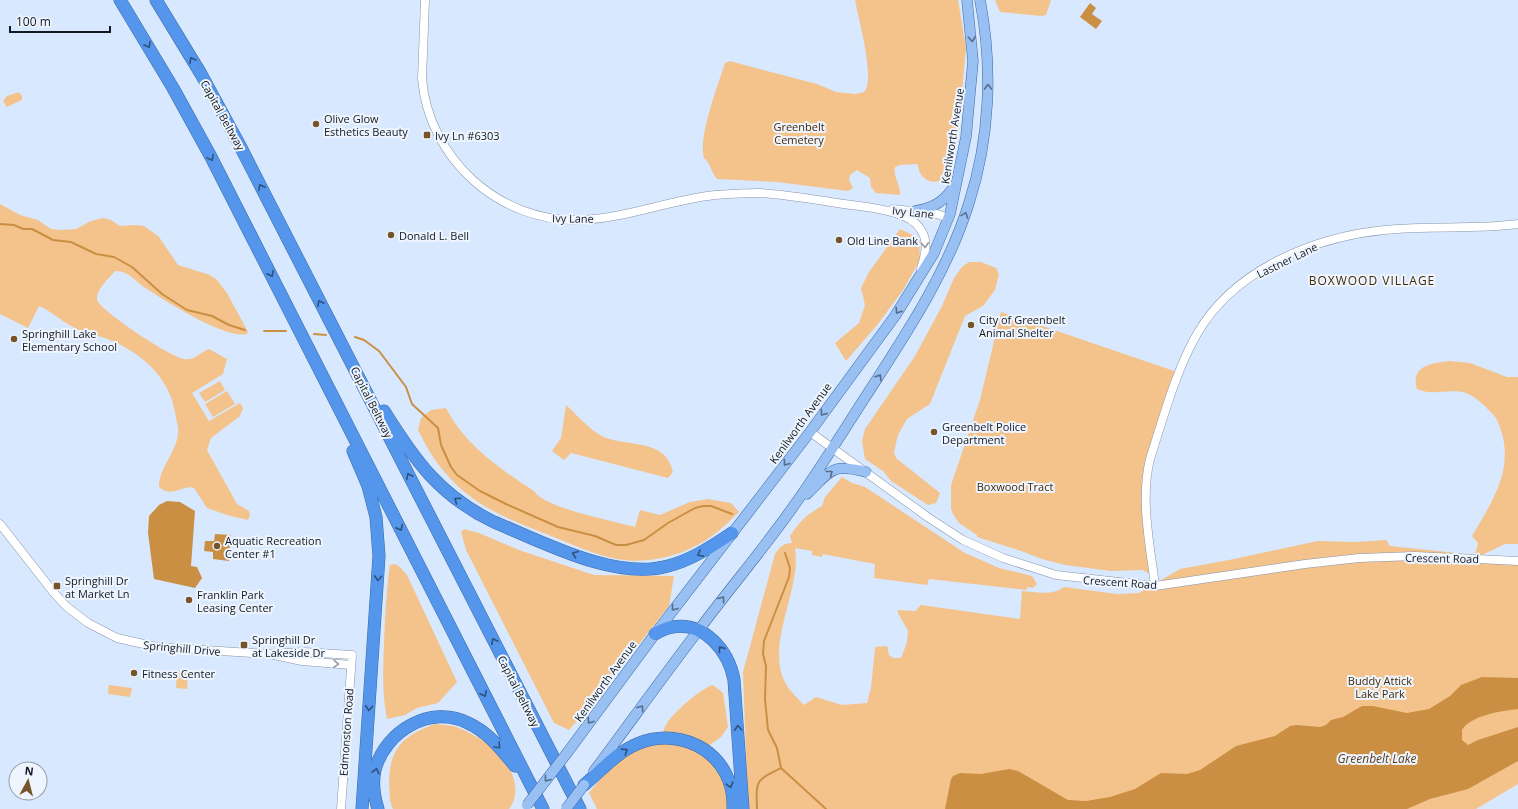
<svg xmlns="http://www.w3.org/2000/svg" width="1518" height="809" font-family="'Open Sans',sans-serif">
<style>
.green{fill:#f4c38c}
.water{fill:#cb8f44}
.lines{fill:none;stroke-linecap:round;stroke-linejoin:round}
.stream{stroke:#cb8f44;stroke-width:2}
.minor-casing{stroke:#8695aa;stroke-width:9}
.major-casing{stroke:#3d6aa4;stroke-width:11}
.highway-casing{stroke:#3d6aa4;stroke-width:13}
.minor{stroke:#fff;stroke-width:8}
.major{stroke:#98c0f3;stroke-width:10}
.highway{stroke:#5496eb;stroke-width:12}
.major-bridge-casing{stroke:#3d6aa4;stroke-width:11;stroke-linecap:butt}
.major-bridge{stroke:#98c0f3;stroke-width:10}
.oneway{stroke:#566c8a}
.oneway2{stroke:#30517c}
.oneway3{stroke:#95989b}
.poi-dot{fill:#76542b;stroke:#eef5fe;stroke-width:1.5}
.labels{text-anchor:middle;dominant-baseline:central;stroke-width:4;stroke-linejoin:round;paint-order:stroke}
.street-label{font-size:11px;fill:#131921;stroke:#eef5fe}
.poi-label{font-size:11px;fill:#131921;stroke:#eef5fe;text-anchor:start}
.park-label{font-size:11px;fill:#412807;stroke:#eef5fe}
.neighbourhood-label{font-size:12px;letter-spacing:1px;fill:#432a07;stroke:#eef5fe}
.water-label{font-size:12px;font-style:italic;fill:#593f20;stroke:#eef5fe}
</style>
<rect width="100%" height="100%" fill="#d8e8fe"/>
<path class="green" d="M855 0H958L966 48 957 144 948 177C938 183 928 185 920 173 918 169 919 167 917 164L900 165 895 167C893 178 901 185 900 195L876 193 871 187 870 178 857 170 850 175 849 180 853 188 848 191 777 182 717 179C711 172 711 164 704 158 698 137 718 85 725 63L730 61 748 66 817 84 836 92 855 94 864 92C876 81 858 17 855 0Z
M995 0H1051L1046 15 1041 16 1000 12Z
M19 92 22 96V100L7 107 3 101 7 96Z
M0 204 20 215 38 220 51 229 62 230 76 229 91 221 103 218 111 220 120 226 135 225 144 226 159 237 178 265 210 275 217 280 227 293 248 332 247 334C227 340 165 301 147 289 136 282 129 271 115 271 109 278 96 290 97 299 97 309 172 358 184 359 195 361 200 352 209 349L227 359 223 374 192 393 209 421 240 403 243 408 240 416 211 438 207 450 237 504 249 511 250 515 248 520 230 516 207 508 194 488C183 484 172 499 159 487 159 467 177 452 178 433 179 428 177 422 176 418 171 379 145 355 110 340 98 335 84 334 73 327 61 321 51 311 39 306L28 328 0 314Z
M900 229 919 238 920 260 903 290 878 324 846 361 835 343 859 323 865 305 861 288 869 272Z
M969 262H981L996 268 999 274 995 290 983 306 965 316 930 404 907 419 898 435 894 452 896 458 940 493 936 503 928 505 891 481 883 471 865 459 862 441 865 429 915 356 942 306 954 278 962 267Z
M1001 312 1180 373 1146 473 1153 575 1142 570 1111 571 1065 565 1042 559 1021 551 977 537V535L959 523 953 514 951 509V485L980 400Z
M1450 361 1470 363 1507 377H1518V544H1505L1480 556 1518 560V784L1476 809H748L743 672 775 554C780 547 783 543 792 543L790 536C800 521 806 515 822 506L825 497 842 477 852 483 865 487 965 553 999 568 1032 576 1037 584 1033 588 1028 587 1026 590 929 579 927 585 874 578 875 564 823 554 822 557 812 555V551L795 548C802 590 764 645 786 684 790 692 798 698 804 705L816 697 842 705 867 703 871 688 875 647 887 646 889 655 893 658H900L902 656 907 642 908 631 898 613V610L915 611 921 605 1020 619 1022 591C1036 592 1053 596 1064 587L1117 594 1139 593 1180 569 1234 559 1318 541 1355 542 1386 540 1390 546 1475 555 1478 543 1472 536C1495 497 1518 463 1496 418 1488 409 1479 399 1468 394 1452 387 1433 397 1417 389 1410 365 1433 363 1450 361Z
M220 381 225 390 205 402 199 393Z
M227 391 235 404 213 417 205 404Z
M566 405C576 414 592 432 604 437 627 447 666 438 673 472L668 478 571 453 564 460 552 451 561 438Z
M446 408C465 445 500 469 534 491 544 508 614 521 635 527L640 510 660 515 690 502 708 499 731 503 739 512C730 520 722 529 712 536 686 555 649 565 617 559 594 555 572 544 551 536 504 517 470 506 438 464 430 454 424 441 418 430L421 418 431 410Z
M464 529 479 533 519 550 594 575 674 576 669 606 594 701 569 730 554 723 466 550 461 532Z
M395 564 400 567 407 575 457 682 438 703 417 708 405 715 387 719C382 694 383 670 384 645 385 618 386 592 390 565Z
M177 671 188 672 187 689 176 688Z
M109 685 132 688 130 697 108 694Z
M713 685 723 693 728 727 721 737 701 751 725 781 728 809H597L589 793C609 767 627 749 660 741 662 735 664 728 667 723 674 712 701 688 713 685Z
M435 724C441 725 448 725 453 726 464 729 486 741 494 749 510 762 524 791 509 809H393C389 801 390 794 389 785 389 749 402 736 435 724Z"/>
<path class="water" d="M1090 3 1096 8 1092 14 1102 21 1096 29 1080 17Z
M167 501 180 502 195 511 191 566 197 567 202 578 195 588 154 579 148 533 149 516 159 505Z
M215 534 231 535 229 561 213 559V552L204 551 205 541H214Z
M1482 677 1518 678V709C1502 711 1471 715 1462 730V740L1468 745 1478 740 1518 727V761L1468 789 1430 799 1407 809H945L951 779 953 776 960 773 981 774 1009 769 1018 771 1068 800 1086 801 1110 797 1135 789 1161 773 1187 774 1200 770 1236 746 1275 736 1290 726 1297 725 1320 727 1326 725 1331 720 1343 717 1362 706H1373L1407 713 1429 709 1450 696 1461 685Z"/>
<g class="lines">
<path class="stream" d="M0 224 14 225 23 229H32L53 240 71 242 96 254 114 257 132 267 162 294 187 310 212 316 229 325 245 330
M264 331H286
M314 334 326 335
M355 337 364 340 379 351 406 387 412 404 438 428 441 445 451 467 457 475 480 491 506 504 558 527 595 536 616 545H626L644 540 668 523 695 508 703 506H711L732 514
M785 553 790 568 789 577 764 641 763 654 766 666 765 699 768 730 777 748 781 768 826 809
M757 809C756 780 755 781 781 768"/>
<defs>
<path id="minor" d="M425 0 422 79C429 158 498 222 579 220 624 219 669 200 715 195 729 194 744 193 759 193 785 194 811 199 837 203 856 206 876 207 895 213 905 216 916 221 921 230 929 242 925 256 921 269
M893 209 937 214 948 218
M810 432 929 518 963 540 1003 558 1056 575 1155 586 1305 564 1359 558 1415 556 1518 561
M0 524 54 593 67 607 88 623 117 638 157 647 269 654 303 652 352 655 341 809
M1155 586C1150 544 1140 500 1150 459 1163 419 1176 370 1197 334 1234 270 1313 237 1385 230 1429 225 1474 230 1518 224
M274 655 302 661 351 665"/>
<path id="major" d="M915 211C934 208 945 201 955 185
M807 494C832 470 831 463 866 472
M567 753 655 634 810 432 895 316 934 253 950 214 966 137 973 61 967 0
M594 771C630 723 664 675 701 627 731 587 764 548 793 507 818 472 841 435 864 399 904 337 947 274 969 203 990 138 993 67 980 0"/>
<path id="highway" d="M120 0 173 88 211 157 543 809
M156 0 201 74 238 142 580 809
M384 411C415 461 440 496 494 522 543 542 615 581 668 566 692 560 712 546 732 533
M353 451 368 486 376 517 379 556 362 809
M655 634C660 631 666 628 672 627 705 621 729 652 734 680L743 809
M584 785C601 771 617 752 637 744 685 724 736 757 733 809
M378 809C374 796 372 783 375 770 385 731 431 704 468 723 488 732 501 749 515 766"/>
</defs>
<use href="#minor" class="minor-casing"/>
<use href="#major" class="major-casing"/>
<use href="#highway" class="highway-casing"/>
<use href="#minor" class="minor"/>
<use href="#major" class="major"/>
<use href="#highway" class="highway"/>
<defs>
<path id="major-bridge" d="M527 805 567 753
M566 809 584 785"/>
</defs>
<use href="#major-bridge" class="major-bridge-casing"/>
<use href="#major-bridge" class="major-bridge"/>
</g>
<defs><path id="oneway-chevron" d="M-2-3.5L2.5 0L-2 3.5" fill="none" stroke-width="1.6" stroke-linecap="round" stroke-linejoin="round"/></defs>
<g class="oneway">
<use href="#oneway-chevron" transform="translate(972 39) rotate(85)"/>
<use href="#oneway-chevron" transform="translate(988 87) rotate(-89)"/>
<use href="#oneway-chevron" transform="translate(965 215) rotate(-70)"/>
<use href="#oneway-chevron" transform="translate(898 311) rotate(123)"/>
<use href="#oneway-chevron" transform="translate(879 377) rotate(-57)"/>
<use href="#oneway-chevron" transform="translate(823 413) rotate(126)"/>
<use href="#oneway-chevron" transform="translate(786 463) rotate(127)"/>
<use href="#oneway-chevron" transform="translate(830 473) rotate(-38)"/>
<use href="#oneway-chevron" transform="translate(722 599) rotate(-53)"/>
<use href="#oneway-chevron" transform="translate(674 608) rotate(128)"/>
<use href="#oneway-chevron" transform="translate(641 708) rotate(-54)"/>
<use href="#oneway-chevron" transform="translate(590 721) rotate(126)"/>
<use href="#oneway-chevron" transform="translate(547 779) rotate(127)"/>
</g>
<g class="oneway2">
<use href="#oneway-chevron" transform="translate(148 45) rotate(59)"/>
<use href="#oneway-chevron" transform="translate(192 60) rotate(-121)"/>
<use href="#oneway-chevron" transform="translate(211 158) rotate(62)"/>
<use href="#oneway-chevron" transform="translate(261 187) rotate(-117)"/>
<use href="#oneway-chevron" transform="translate(271 274) rotate(63)"/>
<use href="#oneway-chevron" transform="translate(320 303) rotate(-117)"/>
<use href="#oneway-chevron" transform="translate(409 476) rotate(-117)"/>
<use href="#oneway-chevron" transform="translate(457 500) rotate(-144)"/>
<use href="#oneway-chevron" transform="translate(400 528) rotate(63)"/>
<use href="#oneway-chevron" transform="translate(575 554) rotate(-158)"/>
<use href="#oneway-chevron" transform="translate(700 554) rotate(152)"/>
<use href="#oneway-chevron" transform="translate(378 578) rotate(93)"/>
<use href="#oneway-chevron" transform="translate(494 641) rotate(-117)"/>
<use href="#oneway-chevron" transform="translate(721 649) rotate(-129)"/>
<use href="#oneway-chevron" transform="translate(484 694) rotate(63)"/>
<use href="#oneway-chevron" transform="translate(369 708) rotate(94)"/>
<use href="#oneway-chevron" transform="translate(738 728) rotate(-94)"/>
<use href="#oneway-chevron" transform="translate(498 746) rotate(47)"/>
<use href="#oneway-chevron" transform="translate(625 751) rotate(-33)"/>
<use href="#oneway-chevron" transform="translate(376 771) rotate(-77)"/>
<use href="#oneway-chevron" transform="translate(730 785) rotate(74)"/>
</g>
<g class="oneway3">
<use href="#oneway-chevron" transform="translate(925 245) rotate(87)"/>
<use href="#oneway-chevron" transform="translate(336 664) rotate(4)"/>
</g>
<g class="poi-dot">
<circle cx="316" cy="124" r="4"/>
<rect x="423" y="131" width="8" height="8" rx="2"/>
<circle cx="391" cy="235" r="4"/>
<circle cx="839" cy="240" r="4"/>
<circle cx="971" cy="325" r="4"/>
<circle cx="14" cy="339" r="4"/>
<circle cx="934" cy="432" r="4"/>
<circle cx="217" cy="546" r="4"/>
<rect x="53" y="582" width="8" height="8" rx="2"/>
<circle cx="189" cy="600" r="4"/>
<rect x="240" y="641" width="8" height="8" rx="2"/>
<circle cx="134" cy="673" r="4"/>
</g>
<g class="labels">
<g class="street-label">
<text transform="translate(223 115) rotate(61)">Capital Beltway</text>
<text transform="translate(952 136) rotate(-81)">Kenilworth Avenue</text>
<text transform="translate(913 212) rotate(6)">Ivy Lane</text>
<text transform="translate(573 218) rotate(1)">Ivy Lane</text>
<text transform="translate(1287 260) rotate(-26)">Lastner Lane</text>
<text transform="translate(372 402) rotate(63)">Capital Beltway</text>
<text transform="translate(800 423) rotate(-54)">Kenilworth Avenue</text>
<text transform="translate(1442 558) rotate(1)">Crescent Road</text>
<text transform="translate(1120 582) rotate(4)">Crescent Road</text>
<text transform="translate(182 648) rotate(5)">Springhill Drive</text>
<text transform="translate(605 681) rotate(-54)">Kenilworth Avenue</text>
<text transform="translate(519 691) rotate(63)">Capital Beltway</text>
<text transform="translate(346 732) rotate(-86)">Edmonston Road</text>
</g>
<g class="poi-label">
<text x="324" y="118">Olive Glow<tspan x="324" dy="13">Esthetics Beauty</tspan></text>
<text x="435" y="135">Ivy Ln #6303</text>
<text x="399" y="235">Donald L. Bell</text>
<text x="847" y="240">Old Line Bank</text>
<text x="979" y="319">City of Greenbelt<tspan x="979" dy="13">Animal Shelter</tspan></text>
<text x="22" y="333">Springhill Lake<tspan x="22" dy="13">Elementary School</tspan></text>
<text x="942" y="426">Greenbelt Police<tspan x="942" dy="13">Department</tspan></text>
<text x="225" y="540">Aquatic Recreation<tspan x="225" dy="13">Center #1</tspan></text>
<text x="65" y="580">Springhill Dr<tspan x="65" dy="13">at Market Ln</tspan></text>
<text x="197" y="594">Franklin Park<tspan x="197" dy="13">Leasing Center</tspan></text>
<text x="252" y="639">Springhill Dr<tspan x="252" dy="13">at Lakeside Dr</tspan></text>
<text x="142" y="673">Fitness Center</text>
</g>
<g class="park-label">
<text x="799" y="126">Greenbelt<tspan x="799" dy="13">Cemetery</tspan></text>
<text x="1015" y="486">Boxwood Tract</text>
<text x="1380" y="680">Buddy Attick<tspan x="1380" dy="13">Lake Park</tspan></text>
</g>
<g class="neighbourhood-label">
<text x="1372" y="280">BOXWOOD VILLAGE</text>
</g>
<g class="water-label">
<text x="1377" y="758">Greenbelt Lake</text>
</g>
</g>
<g transform="translate(28 781) rotate(7)"><circle r="19" fill="#eef5fe" stroke="#969da6"/>
<path d="M0-3L7 15L0 10L-7 15Z" fill="#76542b"/>
<text y="-6" font-size="11" font-weight="bold" text-anchor="middle" fill="#131921">N</text>
</g>
<path d="M10 26v6h100v-6" fill="none" stroke="#131921" stroke-width="2"/>
<text x="16" y="26" font-size="12" fill="#131921" stroke="#eef5fe" stroke-width="3" paint-order="stroke">100 m</text>
</svg>
